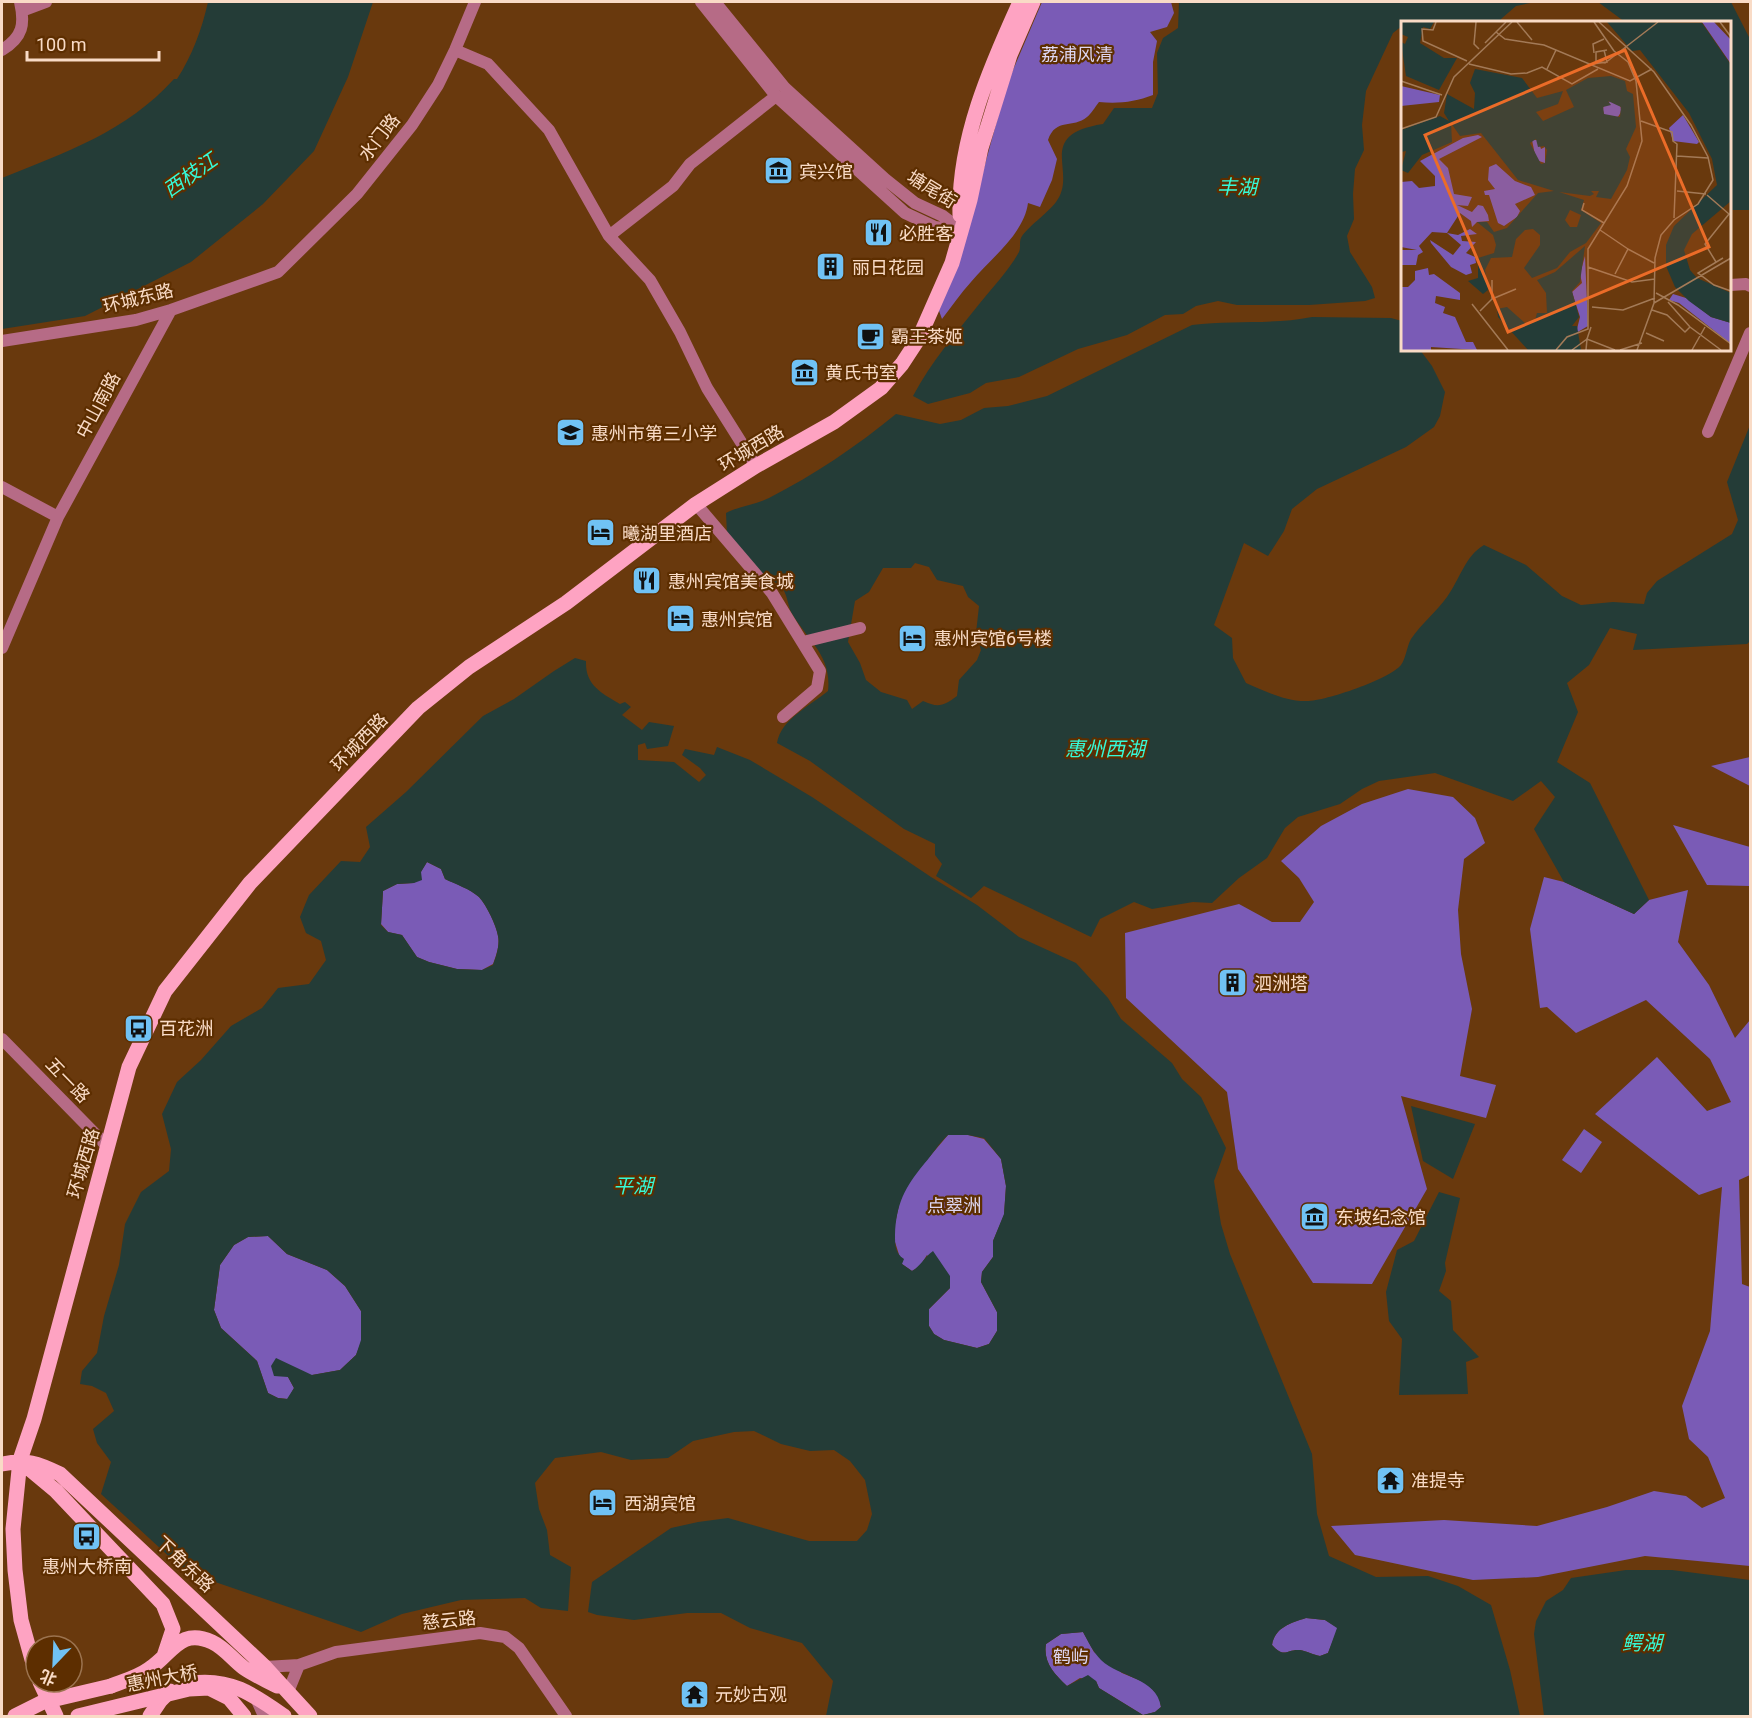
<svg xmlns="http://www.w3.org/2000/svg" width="1752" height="1718" font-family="Roboto,'Noto Sans SC',sans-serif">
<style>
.green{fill:#7a5bb6}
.water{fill:#243c37;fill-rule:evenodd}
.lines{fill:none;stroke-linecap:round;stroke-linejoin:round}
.minor{stroke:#b66b86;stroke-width:12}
.major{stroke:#fea3c2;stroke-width:15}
.major-bridge{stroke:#fea3c2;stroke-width:15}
.labels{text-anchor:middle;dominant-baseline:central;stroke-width:4.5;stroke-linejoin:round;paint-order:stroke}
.park-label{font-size:18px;fill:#ded7f3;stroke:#5d2e00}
.street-label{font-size:18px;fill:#f9dbc6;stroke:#5d2e00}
.poi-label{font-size:18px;fill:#f9dbc6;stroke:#5d2e00;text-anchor:start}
.water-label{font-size:20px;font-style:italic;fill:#35f9d8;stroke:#5d2e00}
.inset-road{fill:none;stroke:#a37a57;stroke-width:1.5}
.view{fill:#eb6c28;fill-opacity:0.15;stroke:#eb6c28;stroke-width:3}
.inset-edge{fill:none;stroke:#f9dbc6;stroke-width:3}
</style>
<rect width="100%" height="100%" fill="#69390d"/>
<path class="green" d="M1042 2H1171L1174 13 1167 27 1150 32 1157 41 1153 62V95C1135 102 1118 104 1099 102 1095 107 1091 114 1087 117 1073 129 1056 117 1048 140L1057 159 1052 180 1040 207 1028 203C1024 234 990 259 971 282 961 293 952 306 942 319L938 308 970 219 1007 84Z
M1750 757V786L1711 766Z
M1408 789 1453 797 1475 818 1485 843 1464 859 1458 910 1461 954 1472 1009 1460 1076 1496 1085 1486 1118 1401 1096 1427 1189 1372 1284 1313 1283 1238 1169 1227 1092 1126 998 1125 933 1239 904 1272 922H1300L1314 902 1299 878 1281 861 1321 826 1362 804Z
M1673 825 1750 847V886L1707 885Z
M427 862 441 869 445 879C456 884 470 889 479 897 487 906 496 925 498 936 500 945 496 956 493 964L482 970 457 969 429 962 417 957 402 935 388 932 381 924 383 891 397 884 414 883Z
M1544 877 1564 882 1634 914 1649 900 1688 890 1678 942 1709 985 1735 1038 1750 1020V1175L1739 1180 1742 1284 1750 1287V1566L1645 1556 1538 1577 1473 1580 1355 1555 1331 1526 1444 1520 1537 1526 1607 1507 1654 1491 1686 1496 1702 1508 1725 1498 1708 1457 1689 1439 1682 1406 1710 1331 1722 1187 1699 1195 1595 1114 1657 1057 1707 1111 1731 1102 1710 1059 1646 1000 1576 1033 1547 1007 1540 1008 1530 929Z
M1584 1129 1602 1142 1581 1173 1562 1160Z
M948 1135H968L984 1139 1001 1159 1006 1186 1004 1215 993 1241V1257L982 1272 981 1282 997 1312V1331L989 1344 977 1348 944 1340 934 1334 929 1326V1309L950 1288 927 1255 920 1266 912 1271 902 1264 895 1242V1224L901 1196 914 1175Z
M268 1236 287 1254 327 1270 345 1286 361 1311 362 1340 356 1355 340 1370 312 1375 288 1377 294 1388 288 1399 278 1398 268 1393 257 1361 221 1328 214 1310 220 1265 234 1245 248 1237Z
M1306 1618 1325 1620 1338 1628 1328 1653 1320 1656C1314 1655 1306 1651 1300 1650 1286 1649 1285 1659 1272 1645 1275 1627 1291 1623 1306 1618Z
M1083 1632 1094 1652 1122 1673 1146 1683 1159 1696 1161 1707 1155 1712 1143 1715 1099 1688 1096 1681 1080 1678 1067 1686C1054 1674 1043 1662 1046 1644L1061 1634Z"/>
<path class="water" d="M208 2H373L348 77 314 151 263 204 191 262 85 316 2 329V178C66 152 126 132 174 79H177C192 56 202 29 208 2Z
M1179 2H1535L1516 6 1501 19V22H1402V26L1393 33 1366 91 1362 125 1364 150 1355 169 1353 194 1354 219 1347 236 1350 252 1372 287 1375 298 1365 301 1309 305H1237L1218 301 1196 306 1183 314 1165 315 1127 335 1078 349 1019 377 986 383 970 393 928 404 913 396C931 362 956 333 980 303 993 287 1009 270 1019 252 1021 247 1019 242 1021 238 1025 229 1049 212 1056 202 1079 172 1033 135 1103 124L1114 108H1152L1158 93 1157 53 1163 38 1178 28Z
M1598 2H1731L1750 39V210H1730V22H1625Z
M1312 317 1391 318 1402 321V350H1420L1432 366 1445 392 1440 416 1434 427 1406 447 1317 489 1292 509 1284 531 1268 556 1244 543 1214 625 1232 638 1233 658 1246 683C1264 691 1287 702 1307 701 1326 701 1390 679 1401 665 1406 658 1407 646 1411 639 1422 623 1436 612 1447 597 1460 579 1465 556 1484 545L1526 565 1562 596 1581 605 1613 602 1644 604 1647 593 1657 581 1732 534 1738 520 1727 482 1750 425V641L1747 644 1633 650 1637 634 1610 628 1589 665 1567 683 1578 712 1557 762 1590 783 1649 900 1634 914 1564 882 1534 829 1555 797 1541 781 1513 801 1435 773 1379 781 1362 789 1340 804 1298 817 1285 828 1267 858 1239 878 1212 903 1193 902 1152 909 1134 902 1100 919 1091 937 984 886 971 898 936 876 942 864 935 855V844L904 829 810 761 777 743C781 719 810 706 828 691 832 655 807 640 791 612 788 605 787 595 783 589 777 582 767 577 758 577L727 534 726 513C739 506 755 505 769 498 814 475 857 446 896 414L940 424 961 420 984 408 1008 406 1047 396 1192 325C1232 320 1272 325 1312 317ZM915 563 929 567 937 580 963 586 968 597 979 606 976 633 981 650 977 660 959 680 957 696C944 706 938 708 923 701L912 709 907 700 881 692 866 680 860 663 848 642 855 601 869 592 883 568H911Z
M575 658 586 661C585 685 601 693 620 704L625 702 631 707 622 715 642 730 649 722 674 726 668 746 647 749 645 743 638 745V760L674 762 699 782 706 775 700 768 682 755 685 749 714 755 717 747 750 760 812 797 931 877 977 905 1019 937 1076 963 1108 998 1121 1019 1172 1063 1182 1079 1201 1097 1226 1148 1214 1181 1221 1224 1230 1254 1312 1454 1317 1514 1329 1556 1376 1577 1428 1576 1458 1586 1491 1605 1510 1670 1520 1716H826L833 1681 802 1643 750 1628 721 1613H687L634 1620 597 1615 588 1612 592 1582 671 1528 698 1522 728 1518 809 1541H857L867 1530 872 1514 865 1480 850 1461 834 1450 810 1451 781 1444 754 1431 734 1432 693 1441 668 1458 631 1460 601 1452 555 1458 535 1483 539 1509 547 1530 550 1555 571 1567 568 1611 541 1608 525 1598 461 1600 402 1614 361 1632 186 1572 101 1494 111 1462 97 1443 93 1429 114 1411 106 1393 92 1386 80 1384 82 1371 97 1353 104 1316 119 1265 125 1224 141 1192 169 1171 171 1149 162 1114 177 1082 201 1060 231 1026 262 1008 278 988 309 984 326 960 321 941 306 933 300 917 309 895 341 861 360 862 370 847 366 827 406 792 483 716 514 699 554 671ZM427 862 441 869 445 879C455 884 470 889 479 897 487 906 496 925 498 936 500 945 496 957 493 965L482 970 457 969 429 962 417 957 402 935 388 932 381 925 383 891 397 884 414 883 422 880 421 872ZM948 1135H968L984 1138 1001 1159 1006 1186 1004 1214 993 1241V1257L982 1272 981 1282 997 1312V1331L989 1344 977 1348 944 1340 934 1334 929 1326V1309L950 1288V1276L933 1251C924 1257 921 1266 912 1271L902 1264 904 1259C895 1253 895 1245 895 1235 896 1204 905 1187 924 1164 933 1154 938 1144 948 1135ZM268 1236 287 1254 327 1270 345 1286 361 1311V1340L356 1355 340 1370 312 1375 276 1358 271 1366 274 1376 288 1377 294 1388 287 1399 278 1398 268 1393 257 1361 221 1328 214 1310 220 1265 234 1245 248 1237ZM1306 1618 1325 1620 1337 1628 1328 1653 1320 1656C1314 1655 1306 1651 1300 1650 1286 1649 1285 1659 1272 1645 1275 1627 1291 1623 1306 1618ZM1083 1632C1088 1641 1093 1652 1101 1660 1120 1678 1156 1677 1161 1707L1155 1712 1143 1715 1099 1688 1096 1681 1088 1675 1067 1686C1054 1674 1043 1662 1046 1644L1061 1634Z
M1411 1106 1475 1124 1453 1179 1423 1161Z
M1439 1192 1460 1198 1445 1263 1446 1271 1439 1291 1451 1301 1453 1330 1479 1357 1466 1362 1468 1394 1399 1395 1402 1339 1389 1321 1386 1292 1397 1250 1414 1241Z
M1626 1570H1672L1750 1580V1716H1544L1534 1634 1536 1621 1546 1601 1563 1590 1571 1578Z"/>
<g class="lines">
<path class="minor" d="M701 2 776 96 905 213 935 227 961 230
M715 2 785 88 885 179 915 203 943 216 960 229
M22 11 46 2
M2 50C23 37 25 24 20 2
M455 50 488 64 549 130 609 236 673 186 690 164 776 96
M609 236 650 280 680 332 707 388 756 466
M1730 285 1746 284 1750 286
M2 341 136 320 171 310 278 272 357 194 412 125 438 85 455 50 475 2
M1708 432 1750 333
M2 487 58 517
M696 504 772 593 820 671 817 688 783 717
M803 642 860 628
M2 648 58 517 171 310
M2 1039 107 1146
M265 1667 299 1665 336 1652 480 1633 505 1637 519 1648 566 1716
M288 1692 299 1665
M255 1696 264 1716"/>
<path class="major" d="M960 215C958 140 990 68 1020 2
M20 1461 56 1491 163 1604 173 1629 164 1656
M2 1464C26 1459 38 1463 60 1474L265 1667 310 1716
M36 1674 21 1620 15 1570 13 1529 20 1460 34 1419 129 1067 165 991 250 883 418 708 469 667 566 603 696 504 756 466 834 422 881 388 902 364 919 338 952 263 970 200 981 148 1010 55 1033 2
M40 1682 56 1716
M192 1683C231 1678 254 1695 284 1716
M111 1686C124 1681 138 1677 149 1669 172 1654 180 1627 212 1642 225 1648 233 1660 244 1668 254 1675 266 1680 277 1686
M150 1716 160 1701 170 1691"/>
<path class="major-bridge" d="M15 1716 43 1702 111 1686
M78 1716 189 1689 209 1688 229 1698 244 1716"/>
</g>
<defs>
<symbol id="museum-square" viewBox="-11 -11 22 22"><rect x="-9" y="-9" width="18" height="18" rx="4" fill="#70c2f4" stroke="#5d2e00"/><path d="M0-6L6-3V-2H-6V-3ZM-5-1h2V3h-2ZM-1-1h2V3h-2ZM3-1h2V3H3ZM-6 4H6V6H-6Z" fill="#111"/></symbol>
<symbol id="restaurant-square" viewBox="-11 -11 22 22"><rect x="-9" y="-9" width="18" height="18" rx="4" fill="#70c2f4" stroke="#5d2e00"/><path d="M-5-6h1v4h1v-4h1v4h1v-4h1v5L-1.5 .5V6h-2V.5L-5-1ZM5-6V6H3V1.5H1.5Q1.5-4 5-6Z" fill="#111"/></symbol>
<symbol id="building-square" viewBox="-11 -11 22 22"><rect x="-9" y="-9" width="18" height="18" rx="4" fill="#70c2f4" stroke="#5d2e00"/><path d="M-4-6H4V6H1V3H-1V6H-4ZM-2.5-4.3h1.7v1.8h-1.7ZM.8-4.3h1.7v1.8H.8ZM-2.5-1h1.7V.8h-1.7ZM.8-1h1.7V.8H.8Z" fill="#111"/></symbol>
<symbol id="cafe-square" viewBox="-11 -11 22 22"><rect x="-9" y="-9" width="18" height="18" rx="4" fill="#70c2f4" stroke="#5d2e00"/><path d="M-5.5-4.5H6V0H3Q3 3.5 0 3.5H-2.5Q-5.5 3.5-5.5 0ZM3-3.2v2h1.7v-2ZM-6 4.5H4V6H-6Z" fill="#111"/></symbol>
<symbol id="school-square" viewBox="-11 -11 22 22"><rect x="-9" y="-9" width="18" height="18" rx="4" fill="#70c2f4" stroke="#5d2e00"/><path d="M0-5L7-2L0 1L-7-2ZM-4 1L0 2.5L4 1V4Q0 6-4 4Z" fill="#111"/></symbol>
<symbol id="hotel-square" viewBox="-11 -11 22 22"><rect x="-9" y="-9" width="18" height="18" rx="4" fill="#70c2f4" stroke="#5d2e00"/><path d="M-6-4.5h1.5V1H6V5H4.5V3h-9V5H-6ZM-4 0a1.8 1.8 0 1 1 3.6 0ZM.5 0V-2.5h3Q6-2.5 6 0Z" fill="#111"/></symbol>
<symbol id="bus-square" viewBox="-11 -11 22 22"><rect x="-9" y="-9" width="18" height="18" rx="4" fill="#70c2f4" stroke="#5d2e00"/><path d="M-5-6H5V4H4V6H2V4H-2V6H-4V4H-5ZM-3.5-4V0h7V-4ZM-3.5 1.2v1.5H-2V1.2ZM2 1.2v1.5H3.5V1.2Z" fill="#111"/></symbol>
<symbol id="temple-square" viewBox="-11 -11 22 22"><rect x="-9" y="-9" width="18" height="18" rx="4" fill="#70c2f4" stroke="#5d2e00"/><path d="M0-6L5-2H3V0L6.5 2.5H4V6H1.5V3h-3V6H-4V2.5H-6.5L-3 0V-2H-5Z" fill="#111"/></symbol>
</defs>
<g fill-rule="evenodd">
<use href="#museum-square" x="762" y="154" width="33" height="33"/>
<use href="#restaurant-square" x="862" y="216" width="33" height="33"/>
<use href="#building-square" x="814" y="250" width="33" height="33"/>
<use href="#cafe-square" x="854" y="320" width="33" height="33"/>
<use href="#museum-square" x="788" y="356" width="33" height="33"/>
<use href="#school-square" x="554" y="416" width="33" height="33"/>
<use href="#hotel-square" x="584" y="516" width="33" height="33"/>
<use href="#restaurant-square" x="630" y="564" width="33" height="33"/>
<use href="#hotel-square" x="664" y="602" width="33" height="33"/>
<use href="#hotel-square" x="896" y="622" width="33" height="33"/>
<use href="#building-square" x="1216" y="966" width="33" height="33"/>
<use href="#bus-square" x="122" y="1012" width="33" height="33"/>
<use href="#museum-square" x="1298" y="1200" width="33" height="33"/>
<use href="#temple-square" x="1374" y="1464" width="33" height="33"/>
<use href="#hotel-square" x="586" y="1486" width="33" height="33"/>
<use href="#bus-square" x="70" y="1520" width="33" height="33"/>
<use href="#temple-square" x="678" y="1678" width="33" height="33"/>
</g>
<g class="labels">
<g class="park-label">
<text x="1077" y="54">荔浦风清</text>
<text x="954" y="1205">点翠洲</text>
<text x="1071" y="1656">鹤屿</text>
</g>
<g class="street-label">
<text transform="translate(379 137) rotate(-52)">水门路</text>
<text transform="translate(932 189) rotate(32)">塘尾街</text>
<text transform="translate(138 298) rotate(-14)">环城东路</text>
<text transform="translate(98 405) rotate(-62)">中山南路</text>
<text transform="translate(751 448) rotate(-31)">环城西路</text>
<text transform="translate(359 742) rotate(-46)">环城西路</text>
<text transform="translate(68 1080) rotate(46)">五一路</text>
<text transform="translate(83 1163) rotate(-74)">环城西路</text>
<text transform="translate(185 1564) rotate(43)">下角东路</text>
<text transform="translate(449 1620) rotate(-6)">慈云路</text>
<text transform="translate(162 1678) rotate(-11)">惠州大桥</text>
</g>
<g class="poi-label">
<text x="799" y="171">宾兴馆</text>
<text x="899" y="233">必胜客</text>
<text x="852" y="267">丽日花园</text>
<text x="891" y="336">霸王茶姬</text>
<text x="825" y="372">黄氏书室</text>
<text x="591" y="433">惠州市第三小学</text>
<text x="622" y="533">曦湖里酒店</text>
<text x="668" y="581">惠州宾馆美食城</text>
<text x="701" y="619">惠州宾馆</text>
<text x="934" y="638">惠州宾馆6号楼</text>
<text x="1254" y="983">泗洲塔</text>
<text x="159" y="1028">百花洲</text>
<text x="1336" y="1217">东坡纪念馆</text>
<text x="1411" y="1480">准提寺</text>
<text x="624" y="1503">西湖宾馆</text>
<text x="87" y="1566" text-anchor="middle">惠州大桥南</text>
<text x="715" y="1694">元妙古观</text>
</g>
<g class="water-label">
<text transform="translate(190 175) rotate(-35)">西枝江</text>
<text x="1237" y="187">丰湖</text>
<text x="1105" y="749">惠州西湖</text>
<text x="633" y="1186">平湖</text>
<text x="1642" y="1643">鳄湖</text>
</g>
</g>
<g transform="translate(1401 21)">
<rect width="330" height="330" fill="#69390d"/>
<path d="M301 1H313L330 19V43ZM0 65 39 74 38 81 0 85ZM202 89a9 9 0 1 1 18 0a9 9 0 1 1-18 0ZM282 94 298 121 296 123 272 120 268 107ZM77 114 81 116 38 138 47 147 53 173 71 176 67 185 56 184 71 191 77 184 82 185 87 194 88 200 76 201 71 206 70 200 59 192 46 212 57 214 69 208 76 213 60 215 61 220 75 221 65 232 74 236 75 242 69 244 71 252 65 254 50 246 30 222 29 219 52 234 60 224 46 212 31 211 18 225 22 231 17 234 15 244H0V229H16L0 226V161L11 160 18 167 34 165V155L19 140 62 117ZM131 119H137L140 128 144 126V142L135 139ZM95 143 114 160 130 166 134 174 114 183 119 190 116 196 103 205 97 202 88 174H84L83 170 94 168 87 159 88 146ZM184 235 187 305 175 312 179 296 171 271 181 262 179 253ZM27 247 28 254 33 253 59 272V279L35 275 34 282 44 286 42 292 54 296 65 321H72L76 329 30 326V329H0V266H7L14 259V250ZM272 273 285 277 310 296 330 302V323L278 282 268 279Z" fill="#7a5bb6"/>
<path d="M0 1H33L29 8 22 6 19 22 43 37H56L38 69 5 55 0 21 4 23 7 16 0 13ZM206 1 301 2 330 44V180L291 213 283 229 289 249 296 257 330 272V302L310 296 288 280 274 266 265 245V224L273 205 316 164 311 138 288 92 239 29 231 30ZM74 48 121 57 136 77 162 70 157 83 135 91 142 100 173 86 165 69 187 57 210 55 224 60 226 70 232 73 235 106 225 128 229 136 226 149 210 178 195 176 198 170H190L193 173 189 175 158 171 183 179 180 189 200 202 185 222 169 231 156 247 131 257 123 247 139 224V214L132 208 124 209 115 218 111 236 90 237 84 249 87 269 82 273 67 260 77 257V237L93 232 95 224 92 214 76 201H86L93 211 106 207 137 172 153 170 117 159 80 112 59 115 50 102 51 121 21 134 7 152 0 149 5 130 0 131V109L39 95 48 100 43 92 46 73 73 88 74 72 69 62ZM207 80 220 86 219 96 203 93 202 86 210 84ZM135 118 137 126 143 125 146 129 144 142 140 143 129 122ZM169 189 180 194 176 206H169L164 199ZM184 225 179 261 171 270 178 296 171 305H176L180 329H127L97 296 96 288 106 286 125 303 134 299 136 292H146L145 272 136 259 154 251Z" fill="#243c37" fill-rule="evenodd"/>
<path class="inset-road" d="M35 1 32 9 21 8 22 20 66 40M75 1 73 23 78 28M116 1 131 19M193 1 213 30M198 1 253 51 290 104 307 136 312 159 297 183 273 199 260 214 254 237 253 282 236 329M319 1 330 16M95 11 104 18 143 24 229 60 251 48M84 22 105 1M206 29 195 31V40L204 42 257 1M193 32 192 23 203 18M68 43 110 53 126 52 141 46 171 63 197 48M191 43 206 41 203 29M146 48 155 29M0 60 41 74M240 100 271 111 272 120 276 123 273 197M0 108 35 96 53 56 111 1M276 135 307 137M276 170 305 173M306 174 328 193 304 223 315 241M183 182 181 189 203 202M199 209 227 228M322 237 297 252 313 264 330 270M187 246 231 261 254 258M214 253 227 228 253 242M255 272 277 284 330 323M91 278 115 268M267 281 289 306 320 329M253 282 330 237M71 283 107 329M191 286 222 289 254 277M251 289 266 294 284 311 289 306M79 290 91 278V259M245 312 263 320M155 329 166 316 187 308V228L226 165 241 120 235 60 227 41 213 30M171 329 186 318 190 306M185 329 186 318 214 329M219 329 241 322M291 329 304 306"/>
<path class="view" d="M224 29 308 226 107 311 24 114Z"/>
<rect width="330" height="330" class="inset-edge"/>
</g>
<rect width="1752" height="1718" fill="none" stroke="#f9dbc6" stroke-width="6"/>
<g transform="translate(54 1664) rotate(203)"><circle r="28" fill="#5d2e00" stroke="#9b734f" stroke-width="1.5"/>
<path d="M0-4.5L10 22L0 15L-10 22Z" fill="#70c2f4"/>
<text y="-9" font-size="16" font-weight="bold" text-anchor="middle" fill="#f9dbc6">北</text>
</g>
<path d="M27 51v9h132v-9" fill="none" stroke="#f9dbc6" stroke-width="3"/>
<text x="36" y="51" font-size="18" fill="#f9dbc6" stroke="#5d2e00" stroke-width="4.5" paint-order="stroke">100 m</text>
</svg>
